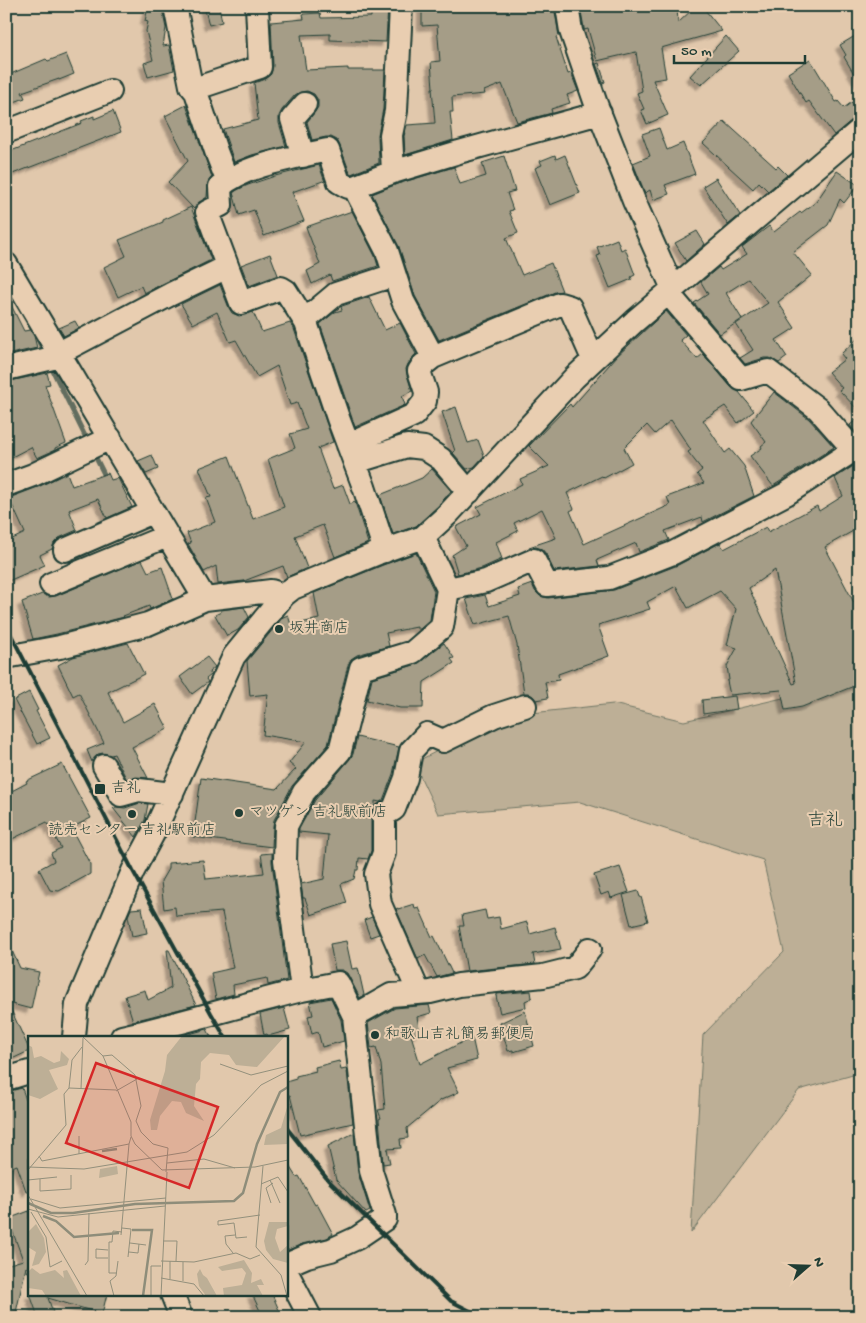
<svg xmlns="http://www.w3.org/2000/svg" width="866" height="1323" font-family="'Gochi Hand','Klee One',sans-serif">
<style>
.green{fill:#bdaf96;stroke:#6e7665}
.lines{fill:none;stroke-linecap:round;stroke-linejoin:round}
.stream{stroke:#626d5e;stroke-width:5}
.building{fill:#a59d87;stroke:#1f3d34;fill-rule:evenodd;filter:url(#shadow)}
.minor-casing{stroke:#1f3d34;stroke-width:26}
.minor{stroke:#e9ceb1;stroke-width:22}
.rail{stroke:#1f3d34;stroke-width:4}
.poi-dot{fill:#1f3d34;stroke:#e9ceb1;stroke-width:2}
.labels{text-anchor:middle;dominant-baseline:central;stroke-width:4;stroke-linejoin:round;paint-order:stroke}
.poi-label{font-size:15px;fill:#1f3d34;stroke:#e9ceb1;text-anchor:start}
.quarter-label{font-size:18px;fill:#1f3d34;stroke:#e9ceb1}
.inset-river{fill:none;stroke:#8e8d7a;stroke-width:2.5}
.inset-road{fill:none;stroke:#93907c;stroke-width:1}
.view{fill:#d62828;fill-opacity:0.15;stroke:#d62828;stroke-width:2.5}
.inset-edge{fill:none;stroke:#1f3d34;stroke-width:2.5}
</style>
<defs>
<filter id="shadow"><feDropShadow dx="-4.5" dy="4.5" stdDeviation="1" flood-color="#0004"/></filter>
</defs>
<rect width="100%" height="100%" fill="#e1c8ac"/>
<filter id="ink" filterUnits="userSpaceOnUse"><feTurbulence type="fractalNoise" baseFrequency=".02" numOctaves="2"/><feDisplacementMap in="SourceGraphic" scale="10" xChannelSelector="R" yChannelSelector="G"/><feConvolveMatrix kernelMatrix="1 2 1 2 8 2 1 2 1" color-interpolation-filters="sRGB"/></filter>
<g filter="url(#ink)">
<path class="green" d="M860 680V1073L799 1090 691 1233 703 1035 784 952 763 860 580 802 438 814 414 763 505 716 613 704 684 721Z"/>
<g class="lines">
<path class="stream" d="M36 335 45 355
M50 365 88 442
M93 452 107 480"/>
</g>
<path class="building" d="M204 6H219L222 22 209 25Z
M371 6H388L386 42 330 40V34L301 35 306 70 348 68V70H385L383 109 378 135 379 163 351 174 350 173 340 146 337 140 331 137H326L312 140 307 122 315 112 318 107V100L314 94 307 91 300 92 295 95 282 110 279 116V123L286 146 252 155 234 162 223 129 258 120 254 83 265 79 271 74 273 66 271 22 304 19 303 14 320 13 321 18 371 17Z
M422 6H554L559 36 556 37 568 74 571 73 578 91 567 95 570 103 551 109 552 113 517 122 502 84 484 91 485 94 452 97 453 112H450L453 140 405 155 404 136 407 125 435 123 432 88H433L431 62 440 61 437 25 422 26Z
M580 6H677L678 23 696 6H702L722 31 661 48 666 78 653 80 668 115 647 124 641 110 644 109 637 93 642 91 636 52 597 61 588 29 584 30V28Z
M148 7 162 9 166 28 163 46 169 45 174 70 148 77 144 63 153 60 146 31 148 22 145 21Z
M860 33V84L844 57 846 55 840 45Z
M726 36 739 51 701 85 690 76Z
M66 54 74 74 59 80V79L22 92 25 98 6 105V76L46 59 48 61Z
M810 59 836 102 838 101 844 108 852 102 860 113V117L852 120 834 135 809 101 806 103 788 73Z
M599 63 605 82 603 83 596 64Z
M186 105 212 177 208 182 207 197 197 204 194 209 168 182 188 161 165 116Z
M113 111 121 132 10 175 6 166V153L82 123 81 121 94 116V119Z
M724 121 776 168 778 166 787 175 768 191 759 182 753 189 703 143Z
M659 128 667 150 683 143 695 174 665 185 669 194 653 200 650 190 645 193 633 163 650 156 642 134Z
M555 155 556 159 565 155 580 193 550 205 535 168 542 165 540 161Z
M504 156 515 191 507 193 513 210 509 211 518 233 506 238 522 275 551 263 562 291 555 292 439 340 415 296 399 247 372 194 397 184 454 167 460 184 486 176 482 163Z
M319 165 325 182H324L323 181 292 192 304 221 264 236 254 210 239 215 234 196 233 193 237 190 248 185 275 176Z
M837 171 858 185 844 203 840 199 828 225 793 252 812 275 778 302 795 328 776 340 787 357 779 363 770 358H764L745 364 740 358 753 350 736 324 768 303 748 279 726 293 742 319 720 334 694 303 708 294 701 282 719 267 721 270 747 254 742 247 769 226 774 232 800 212 801 213 816 202Z
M716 178 740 215 728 225 703 186Z
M191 207 211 260 144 293 141 286 118 297 104 267 126 256 119 240 163 222V220Z
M352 211 375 256 378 266 332 281 330 275 312 284 307 271 320 264 306 227Z
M697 231 705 244 686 261 675 243Z
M617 239 621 250 625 248 635 275 631 277 632 279 610 288 597 256 600 255 597 247Z
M270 254 278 275 249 286 241 265Z
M220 285 229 308 232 313 239 316 253 312 262 332 290 323 294 329 333 442 318 448 333 489 343 485 350 504 355 502 368 543 335 557 323 525 295 536 307 568 287 577 283 566 244 581 218 584 216 566 204 572 188 544 191 543 187 533 215 522 206 498 211 497 199 468 229 456 253 519 284 507 268 459 295 448 290 434 307 429 297 403 290 405 277 366 257 377 236 340 230 342 217 312 193 324 181 304Z
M6 295 24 331 30 330 34 336 37 348 6 355Z
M369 297 385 330 400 323 416 354 408 364 406 369 407 375 412 391 402 396 405 405 355 427 320 324 335 312 342 310 341 307 342 306Z
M666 311 686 335 680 340 697 359 703 354 731 387 739 392 754 411 738 423 725 406 703 420 725 453 730 449 744 466 754 496 703 522 702 517 665 531 669 540 639 552 636 543 597 560 599 566 554 571 546 554 542 549 536 547 529 548V547L556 538 542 509 514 523 518 531 496 542 502 559 482 568 458 574 452 555 466 546 456 527 481 514 477 507 522 484 520 479 549 466 529 446 570 404 572 407 617 356ZM671 420 691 450 688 452 702 470 697 474 704 483 667 497 670 505 584 544 570 511 574 509 567 493 602 476 604 478 632 463 624 448 647 425 655 434Z
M75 321 79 328 64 336 59 328Z
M860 336V412L839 390 842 388 828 372 845 359 841 354Z
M47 373 50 384 45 385 66 443 55 448V450L37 458 31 447 6 460V382Z
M774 392 809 419 834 447 773 486 750 456 762 448 761 446 766 442 751 421Z
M456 407 468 443 478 440 484 456 474 467 467 469 453 453 455 451 442 412Z
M860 417V432L856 433 850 425Z
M152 455 158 469 146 474 138 461Z
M858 463 860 466V527L825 547 860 614V659L853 660 856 668 853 669 859 684 802 707 785 710 781 690 730 695 727 681 729 680 727 666 737 648 727 645 736 609 720 591 688 608 676 586 647 602 650 609 598 625 609 656 558 674 559 680 545 682 548 698 536 700 533 696 528 693H524L517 645 509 616 475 625 466 599 485 595 489 606 520 596 518 589 532 584 535 591 540 596 548 598 614 590 678 565 720 543 724 549 766 527 768 532 817 506 819 511 843 496 835 478ZM775 570 796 683 793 684 749 588Z
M432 469 451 491 438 506 416 526 393 534 380 495 422 478Z
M67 473 72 486 108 473 111 480 118 478 132 507 107 518 98 499 69 510 77 530 59 538 54 543 52 549 40 555 45 565 6 582V542L25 533 9 498 38 487Z
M416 553 434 591 430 620 420 629H417V627L386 633 389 646 357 655 351 659 348 665 328 745 292 786 274 820 273 826 272 847 193 837 201 778 277 789 296 769 289 763 306 742 263 735 268 694 250 696 247 661 283 617 288 615 291 625 319 619 314 593 383 565Z
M142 560 148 572 162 567 173 599 150 609 149 606 123 616 124 617 57 634 33 639 22 602 42 594 49 597 56 596Z
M244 607 249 617 238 630 227 636 215 615 221 612V610Z
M128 643 144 674 108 692 123 722 155 704 168 729 132 747 148 778 136 777 127 780 114 754 111 755 103 753 98 754 92 762 87 750 104 743 79 693 73 696 58 665 73 657Z
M444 643 454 658 451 659 454 663 424 682 423 708H400L367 700 372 678 417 664Z
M207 657 215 667 209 672 211 675 206 679 208 682 192 694 180 677Z
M29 692 38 710 36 711 50 738 37 744 14 700Z
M735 696 737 709 703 714 702 700Z
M357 737 399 747 393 774 383 800 380 802 375 801V806L372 809 371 815V851L368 859 359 858 358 870H356L354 879 341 884 347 903 311 915 305 898H303L301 884 324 879 328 835 299 832V829L315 800 350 759 353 754Z
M62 764 91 818 71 828 90 864V874L59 891 50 890 39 869 54 861 51 853 61 848 47 822 6 842V794L27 783 26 781Z
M140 803 148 804 145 820 136 837 113 808 116 807 125 808Z
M272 853V862L287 980 268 985 267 978 233 985 234 994 216 999 211 973 233 968 222 912 176 916 175 907 164 909 161 881 168 869V863L203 860 206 879 264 873 261 854Z
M620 867 629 892 611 898 609 892 601 895 594 875Z
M638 891 640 897H641L648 921 631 925 623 895Z
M414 904 415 909 419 908 432 937 434 936 452 973 437 977 425 955 418 959 396 909 398 908V909Z
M142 908 147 933 132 936 128 916 131 909Z
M485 910 487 919 499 917 501 929 527 922 530 934 555 927 561 949 533 954 535 964 467 971 459 926H464L462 915Z
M372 917 379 934 370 937 364 920Z
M6 938 20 968 39 972 31 1009 8 1003 29 1049V1051L12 1059 14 1063 6 1065Z
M346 941 352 969 358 968 364 995 360 998 347 973 342 970H335L330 944Z
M167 950H169L196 1005 133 1021 125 996 145 990 148 1000 171 988Z
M531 991 532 998 525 1001 526 1007 500 1013 496 996H497V994Z
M331 998 341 1020 344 1041 322 1047 318 1032 312 1034 308 1016 313 1015 310 1002Z
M429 1005 431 1013 417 1017 420 1033 411 1035 420 1064 472 1037 477 1060 447 1068 459 1092 441 1100 407 1128 408 1138 400 1139 401 1148 387 1149 390 1163 383 1164 379 1119 381 1118 378 1110 385 1109 381 1065 376 1047 371 1048 368 1023 395 1008Z
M284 1008 290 1030 268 1036 267 1034 264 1035 260 1014Z
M525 1011 534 1046 513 1052V1050L508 1051 500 1023Z
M207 1029 211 1037H177L193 1033Z
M339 1061 341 1070 346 1069 347 1071 353 1123 300 1135 290 1095 286 1096V1082L296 1079V1076L316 1071 315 1067Z
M22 1088 29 1109V1191H26L17 1165 12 1167 6 1150V1092Z
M354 1133 358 1173 370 1211 366 1213 336 1180 328 1146Z
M286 1161 296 1177 299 1176 315 1205 317 1204 333 1234 327 1238 302 1244 286 1251Z
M29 1211V1271L27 1272 26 1267 15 1317H6V1265L23 1260 8 1219Z
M30 1294H46L48 1297V1294H107L102 1314 48 1298 53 1312 40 1317H38Z
M252 1294H272L282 1317H263Z"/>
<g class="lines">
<defs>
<path id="minor" d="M175 6 191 86 196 92 217 154 227 180
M401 6 396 111 391 135 393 172 354 187 387 251 403 301 433 357
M567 6 571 31 596 104 634 201 673 289
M194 89 260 67 257 6
M6 132 110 91
M303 156 292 119 305 104
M393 172 459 152 600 113
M354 187H348L339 182 328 150C297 157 243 165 220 187L221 205 207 212 241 303 281 288 286 291 306 323 338 418 364 487 385 551
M6 264 205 599 271 591 284 595
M668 293 741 379 768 371 818 409 854 450
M305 320 336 294 394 275
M59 353 171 294 227 267
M6 369 61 356
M348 445 414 415 425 401 426 392 419 371 423 365 433 357 560 304 570 307 593 359
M355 462 407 446 424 448 441 459 469 492
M6 485 33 475 110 438
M65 550 153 512
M51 584 167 536
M448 589 486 581 534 560 547 585 609 578 673 553 786 494 854 450 860 445
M6 657 60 647 148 624 205 599
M104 766 121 795 139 790 172 794
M419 993 380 904 376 874 384 853V815L394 809 406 778 411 751 427 734 443 741 494 716 525 706
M354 1016 391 995 430 992 459 985 543 976 575 968 590 949
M74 1037 77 1004 133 871 155 830 234 656 284 595 293 588 378 553 423 537 447 515 574 378 635 321 860 130
M122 1037C182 1023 241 1005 302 990L285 860 286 826 304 792 340 751 361 668 413 652 442 627 448 589 423 537
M6 1079 29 1072
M286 1265 307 1256 331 1250 357 1238 385 1219V1215L371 1171 354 1016 338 983 302 990
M286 1271 310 1317
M172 1294 181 1317"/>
</defs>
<use href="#minor" class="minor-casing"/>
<use href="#minor" class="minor"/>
<path class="rail" d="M6 625 133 871 211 1013 225 1037
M286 1127 328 1180 451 1301 482 1317"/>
</g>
</g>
<g class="poi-dot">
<circle cx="279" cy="629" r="5"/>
<rect x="94" y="783" width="12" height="12" rx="2.5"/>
<circle cx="239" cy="813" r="5"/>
<circle cx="132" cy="814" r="5"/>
<circle cx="375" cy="1035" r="5"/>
</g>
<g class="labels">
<g class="poi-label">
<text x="289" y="629">坂井商店</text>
<text x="111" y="789">吉礼</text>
<text x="249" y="813">マツゲン 吉礼駅前店</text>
<text x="132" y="831" text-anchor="middle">読売センター 吉礼駅前店</text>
<text x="385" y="1035">和歌山吉礼簡易郵便局</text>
</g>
<g class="quarter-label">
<text x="825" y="821">吉礼</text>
</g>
</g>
<g transform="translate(28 1036)">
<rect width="260" height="260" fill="#e1c8ac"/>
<path d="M154 0H257L229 31 208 29 201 19 182 17 173 26 172 43 168 48 166 70 176 85 158 77 153 66 144 65 132 80 129 94H123L122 84 137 35 139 19ZM0 9 4 11 6 22 13 20 26 27 32 25 33 15 41 23 39 29 21 34 30 53 12 63 0 59ZM260 68V108L236 109 238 99 253 92ZM89 130 90 138 71 142 72 133ZM241 186H260V190L249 193 247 202 252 216 260 209V227L245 223 238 214 236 205ZM8 188 16 202 18 216 11 228 4 230 8 216 0 211V196ZM216 224 224 237 223 247 233 243 236 249H229L235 260H196L195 252 214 249 218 237 214 232 194 235 190 231ZM4 232 12 238 27 234 36 242 35 235 39 234 53 260H18L14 254 0 252V236ZM172 233 175 239 179 242 189 260H178L171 250 169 238Z" fill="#bdaf96"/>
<path class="inset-river" d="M74 115 89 113M0 167 23 177H45L107 168 206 165 215 157 229 108 252 56 260 51M15 180 28 185 46 201 91 197M104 194H124L115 260"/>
<path class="inset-road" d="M54 0 75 20 103 86V100L107 108 134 134 227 131 260 124M75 20 84 19 107 39 113 70 108 85 113 96 125 108 140 112 138 136M192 28 223 39 260 30M41 52 88 54M53 53 55 2M88 55 109 43M51 100V118M11 120 14 125 101 108 103 101M139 127 176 123 207 132M235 130 228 211 253 239 259 260M0 131 56 133 159 116 186 99 233 49 260 35M0 134 38 89 36 58 41 52 44 24 54 11M12 143V155L43 153V139M0 144 29 141M242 144 252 167M233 148 250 141 260 156M0 159 59 260M3 163 32 172 138 162M243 167 238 152 245 147M0 173 30 181 137 170M3 176 18 201 22 231 34 225M206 187 190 189V185L232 179M206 187 208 202 219 201M94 192 103 193 100 221M93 199 101 108M135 205H149L148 225M102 207 118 209M101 216 110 217 111 208M205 217 198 208 197 200 207 199M80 222H68V213L80 214M133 225 166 226 208 217 222 223 232 219M57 229 60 225 61 177M89 237H81V206H84L85 195 94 196M133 242 166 248 176 260M142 243V225M155 245V226M86 260 82 245 88 240 90 225M123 260V230H133M133 260 139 136"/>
<path class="view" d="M68 27 190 71 161 152 38 107Z"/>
<rect width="260" height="260" class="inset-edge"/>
</g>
<rect width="866" height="1323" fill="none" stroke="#e9ceb1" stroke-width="25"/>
<rect x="12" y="12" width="841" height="1298" fill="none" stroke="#1f3d34" stroke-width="2" filter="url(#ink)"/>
<g transform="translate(808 1266) rotate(70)" stroke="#e9ceb1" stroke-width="4" paint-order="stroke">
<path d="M0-4L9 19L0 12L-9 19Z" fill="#1f3d34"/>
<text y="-8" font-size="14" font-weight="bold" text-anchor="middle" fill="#1f3d34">N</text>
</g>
<path d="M674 55v8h131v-8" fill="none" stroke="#1f3d34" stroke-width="2.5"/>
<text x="681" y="55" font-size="15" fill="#1f3d34" stroke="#e9ceb1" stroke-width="4" paint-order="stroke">50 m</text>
</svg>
